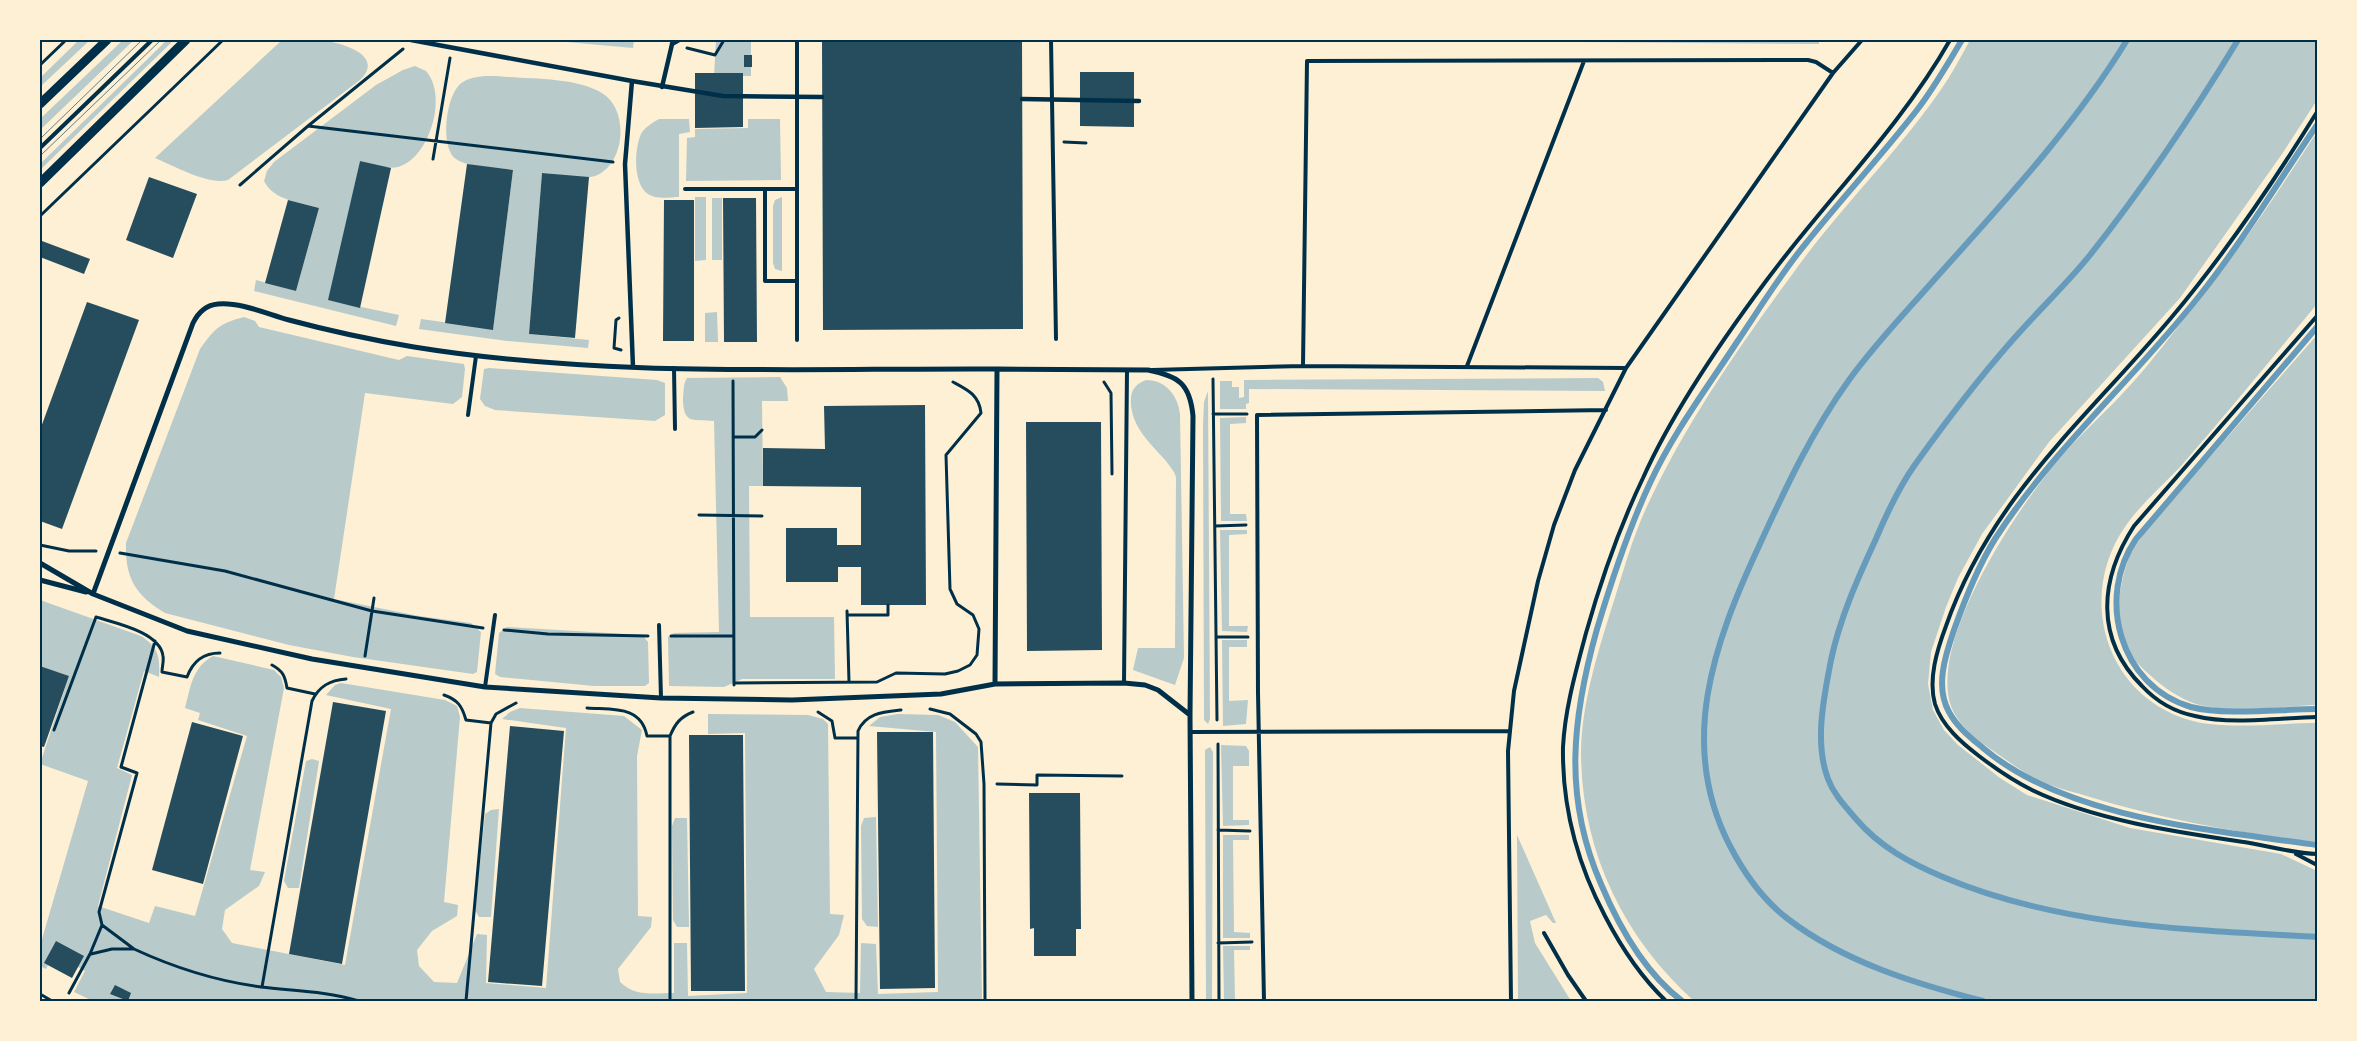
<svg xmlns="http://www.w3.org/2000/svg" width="2357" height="1041" font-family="Karla,sans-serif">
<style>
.green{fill:#b9caca}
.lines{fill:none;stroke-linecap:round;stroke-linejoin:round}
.stream{stroke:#669bbc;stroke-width:6}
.building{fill:#264d5e}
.path{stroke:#003049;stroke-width:3}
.service{stroke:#003049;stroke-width:4}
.pedestrian{stroke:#003049;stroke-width:4.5}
.minor{stroke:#003049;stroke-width:5}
.tertiary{stroke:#003049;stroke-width:9}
.tram{stroke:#657d81;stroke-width:1}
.neatline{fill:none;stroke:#003049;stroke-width:2}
</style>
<rect width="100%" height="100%" fill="#fdf0d5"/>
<path class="green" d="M79 40H90L40 87V78Z
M123 40H134L40 130V119Z
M167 40H174L40 170V164Z
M282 40C294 40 306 39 317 40 337 41 387 54 360 80L228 180C210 186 172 165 155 158Z
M545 40H634L633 48Z
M716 40H751V76H714Z
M1349 40H1819V44Z
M1970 40H2317V100L2282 154 2180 298 2049 442 1982 534 1958 578 1946 607 1931 652 1928 684 1933 710 1944 730 1958 745 2000 778 2027 795 2130 828 2281 854 2317 871V1001H1694C1622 936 1581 849 1581 751 1582 703 1597 655 1611 610 1623 573 1633 534 1650 500 1690 416 1744 340 1799 265 1846 201 1905 145 1948 79 1956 66 1963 53 1970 40Z
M415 66 426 71C448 95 430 158 398 167 387 170 372 164 360 161L329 300 399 315 396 326 254 291 256 280 296 291 319 208C300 202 274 201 264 181L267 171 274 162 376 85 403 70Z
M509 77C538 79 576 78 602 93 630 110 625 165 595 176 579 181 558 173 542 173L529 334 589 340 588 348 507 341 419 329 421 319 493 329 513 170C496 167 471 169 456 159 439 148 446 91 463 82 476 74 494 76 509 77Z
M659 119H689L690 132 679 134V197C670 197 656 200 648 194 633 184 634 150 641 134 645 127 652 123 659 119Z
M748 119H780L781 180 686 181 687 138 695 137V129L748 128Z
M2317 132V304C2272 358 2227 413 2181 466 2163 485 2142 503 2127 524 2075 595 2105 698 2193 721 2227 730 2280 723 2317 723V842C2243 834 2161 819 2090 797 2075 792 2058 789 2043 782 2025 774 2008 761 1992 750 1976 739 1958 725 1951 706 1929 643 2012 517 2051 469 2076 437 2108 411 2134 381 2155 358 2173 332 2193 308 2238 252 2278 192 2317 132Z
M695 197H706V260L695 261Z
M782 197V271L775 269 773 263V206L775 200Z
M712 198H722V260H712Z
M717 312 718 342H705V313Z
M244 317 255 321 259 327 399 360 407 356 464 364 465 369 462 397 453 404 365 393 334 599 419 616 471 623 481 632 477 672 473 674 353 657 289 645 165 613C135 595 125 578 126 543L200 349C214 329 220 323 244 317Z
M2317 335V705C2282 706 2228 714 2196 704 2180 699 2163 687 2151 676 2142 668 2131 658 2126 647 2114 618 2119 583 2130 555 2135 544 2145 533 2152 523Z
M489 368 657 380 665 383V415L655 421 495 410 485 406 480 399 484 369Z
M780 377 787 388 788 401H762L763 486H749L750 617H834L835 679H742L724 687 669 686 668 637 674 633 719 632 714 421C693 419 683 425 683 398 684 391 683 384 687 378Z
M1598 378 1603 382 1605 391 1249 389V403L1246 404V409H1220V381H1232V387H1239V398L1244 397V380Z
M1146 380C1166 380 1178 396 1180 414L1184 658 1175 685 1133 670 1138 648H1175L1176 478C1175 471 1170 467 1166 461 1149 442 1129 425 1131 397 1132 388 1138 383 1146 380Z
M1208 391 1210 719 1208 724 1204 720 1203 425 1204 402Z
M1246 417V423L1230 424V514H1246L1247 521H1221L1220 418Z
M1220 530H1247V534L1229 535V626H1248L1247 632 1222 631Z
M40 600 141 636C159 648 160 657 159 677L144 671 117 768 132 775 98 906 149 923 155 906 195 916 247 736 198 720 200 713 185 708C191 686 192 668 213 656L274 670 281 677 284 688 250 870 265 872 259 886 225 910 222 929 232 943 345 965 391 709 326 695 335 685 341 683 445 700 457 706 460 717 444 902 458 905 457 916 432 931 417 950 419 966 434 982 457 983 477 934 487 935 486 983 546 988 566 728 502 719 510 712 520 708 624 716 642 730 637 756 638 916 652 917 651 927 618 969 620 982C636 997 653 993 674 993V943H687L688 996 747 993 745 733 708 734V714L808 715 823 719 828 724 830 914 844 915 839 935 814 969 826 992 860 993 861 943 876 944 878 994 938 992 936 732 869 726 880 717 898 714 938 715 955 722 978 747 982 1001H93L74 992 85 971 78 967 44 963 48 965 46 969 40 966V946L88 781 40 764 69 676 40 666Z
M507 627 642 635 648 642 649 683 645 686H594L500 677 495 674 499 633Z
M1222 640H1247V647H1229V701L1248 700 1246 724 1223 726Z
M1221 745 1246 746 1249 751V766H1233V820H1249V825L1223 826Z
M1210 747 1213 752 1212 1001H1206L1205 750Z
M312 759 319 761 299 888H288L284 881 306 761Z
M499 809 491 917H479L475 910 485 814 491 810Z
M876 817 878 927 867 926 862 919 861 826 864 818Z
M675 818H687L689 927H677L673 920 672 826Z
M1223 835H1249V840H1233L1234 932 1250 933V938H1223Z
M1517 835 1556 923H1553L1546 915 1530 921 1535 943 1571 1001H1518Z
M1223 946H1250V950H1234L1235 1001H1224Z"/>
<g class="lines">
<path class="stream" d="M2238 40C2193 114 2144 187 2090 255 2071 279 2049 300 2028 323 1987 367 1949 417 1914 466 1898 489 1886 515 1875 541 1857 580 1840 618 1831 660 1824 697 1814 742 1828 779 1834 795 1845 806 1856 819 1880 847 1910 863 1943 877 2061 927 2191 930 2317 937
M2317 125C2278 182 2243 241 2200 295 2134 379 2053 449 1995 539 1977 568 1965 599 1954 630 1945 656 1935 687 1949 712 1957 727 1970 737 1983 748 2067 819 2212 830 2317 845
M2317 327 2136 539C2096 597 2119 686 2191 707 2225 716 2281 709 2317 709
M1682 1001C1644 972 1619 927 1601 884 1563 797 1572 718 1597 629 1612 579 1628 530 1650 483 1673 433 1707 388 1737 342 1760 308 1781 273 1807 242 1843 197 1882 155 1917 110 1934 88 1948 63 1962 40
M1983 1001C1916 984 1844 962 1788 919 1763 900 1744 873 1730 846 1677 744 1714 643 1759 546 1785 489 1812 431 1849 380 1875 344 1905 313 1934 280 2002 204 2074 127 2127 40"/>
</g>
<path class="building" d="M822 40H1022L1023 329 823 330Z
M744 55H752V67H744Z
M1080 72H1134V127L1080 126Z
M695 73H743V127L695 128Z
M360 161 391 168 360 308 328 300Z
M467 164 513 170 493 330 445 323Z
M542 173 589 177 575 338 529 334Z
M149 177 197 194 173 258 126 240Z
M723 198H756L757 342H724Z
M288 200 319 208 296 291 265 283Z
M664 200H694V341H663Z
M42 241 90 259 84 274 40 257Z
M87 302 139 320 62 529 40 521V430Z
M925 405 926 605H861V567H838V582H786V528H837V545H861V487L763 486V448L825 449 824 406Z
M1026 422H1101L1102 650 1027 651Z
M40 666 69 676 44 747 40 746Z
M333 702 386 711 342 964 289 954Z
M192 722 243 736 203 884 152 870Z
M510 726 564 731 542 986 488 982Z
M877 732H933L935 988 880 989Z
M689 735H743L745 991H691Z
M1029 793H1080L1081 929H1076V956H1034V928L1030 929Z
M56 941 84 956 72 978 44 963Z
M115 985 131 993 128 1001 110 994Z"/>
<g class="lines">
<path class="path" d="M687 48 715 55 724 40
M40 65 66 40
M308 126 613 162
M1064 142 1086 143
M433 159 450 58
M240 185 308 126 403 49
M40 216 223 40
M619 318 616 320 614 348 621 350
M1213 379 1217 720
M733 381 734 685
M1104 382 1111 393 1112 474
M1213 414H1247
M733 437H755L762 430
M699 515 762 516
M1215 526 1246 525
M40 545 69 551H96
M120 553 225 571 372 611 483 628
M847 611 849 682
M847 615H888V605
M504 630 548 634 648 636
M671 636H734
M1216 637H1248
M365 656 374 598
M272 665C283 671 285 676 287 688L315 694
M734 683 877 682 896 673 945 674 958 671 970 665 977 655 979 629 973 615 957 604 950 589 946 455 981 413C979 395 968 390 953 382
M444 695C458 700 462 706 466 720L491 723
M587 708C612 710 641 705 647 736H670
M930 709 950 714 976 734 981 742 984 784 985 1001
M818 712 832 721 835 738H858
M54 730 96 617C115 623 160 632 163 656 164 661 162 667 162 672L187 677C193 661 203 653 220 653
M1218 744 1219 1001
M997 784 1037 785V775L1122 776
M1218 830 1250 831
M1218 943 1252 942
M134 949C175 968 216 981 261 987 295 991 326 991 359 1001
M91 954 112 949H134L102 925
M262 987 312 701C319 686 330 680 346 679
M69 993 90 954 102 925 99 912 137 773 121 767 155 641
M40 994 52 1001
M466 1001 491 723 496 714 516 703
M670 1001V736C675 724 680 717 693 712
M856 1001 858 731C866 713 883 712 901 710"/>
<path class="service" d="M1051 40 1056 339
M2317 112C2273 183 2225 254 2171 318 2087 418 1991 497 1946 626 1937 650 1928 679 1935 704 1942 726 1962 743 1979 756 1996 769 2014 781 2032 790 2094 820 2176 832 2244 842 2268 846 2292 853 2317 854
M40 148 152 40
M685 189H797
M765 189V281H797
M2317 316 2134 526C2099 580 2095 639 2142 686 2156 701 2175 712 2195 716 2231 725 2279 718 2317 717
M797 340V40
M1303 366 1307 61 1808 60 1816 62 1833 73
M1467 366 1584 61
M674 368 675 429
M1152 370 1303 366 1626 368 1833 73 1862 40
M468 415 476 356
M659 625 661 698
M1124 683 1127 370
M485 687 495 615
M1191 732 1509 731
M2296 854 2317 865
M1544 933 1568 975 1586 1001
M1264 1001 1258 693 1257 415 1606 410
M1511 1001 1508 751 1514 691 1538 581 1554 525 1575 470 1626 368
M1666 1001C1641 977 1621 947 1605 916 1577 863 1562 807 1563 747 1565 708 1576 671 1586 633 1601 580 1619 528 1643 478 1673 411 1722 340 1766 281 1826 200 1900 128 1950 40"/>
<path class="pedestrian" d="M411 40 632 81 723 96 822 97
M672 44 679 40
M632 81 625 164 633 367
M662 87 673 40
M1022 99 1139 101"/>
<path class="minor" d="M997 369 1148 370C1179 376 1190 384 1193 416L1190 715 1192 1001
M40 563 93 594 187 631 312 659 485 687 661 698 792 700 941 694 995 684 1124 683 1145 685 1158 690 1190 715
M40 580 86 592
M93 594 193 323C198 313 206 305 218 304 241 302 267 314 289 320 330 331 372 340 414 347 604 378 805 368 997 369L995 684"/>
<path class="tertiary" d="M40 104 107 40
M40 183 186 40"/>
<path class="tram" d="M40 139 142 40
M40 156 161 40"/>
</g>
<rect width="2357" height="1041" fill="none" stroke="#fdf0d5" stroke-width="82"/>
<rect x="41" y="41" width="2275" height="959" class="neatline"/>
</svg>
